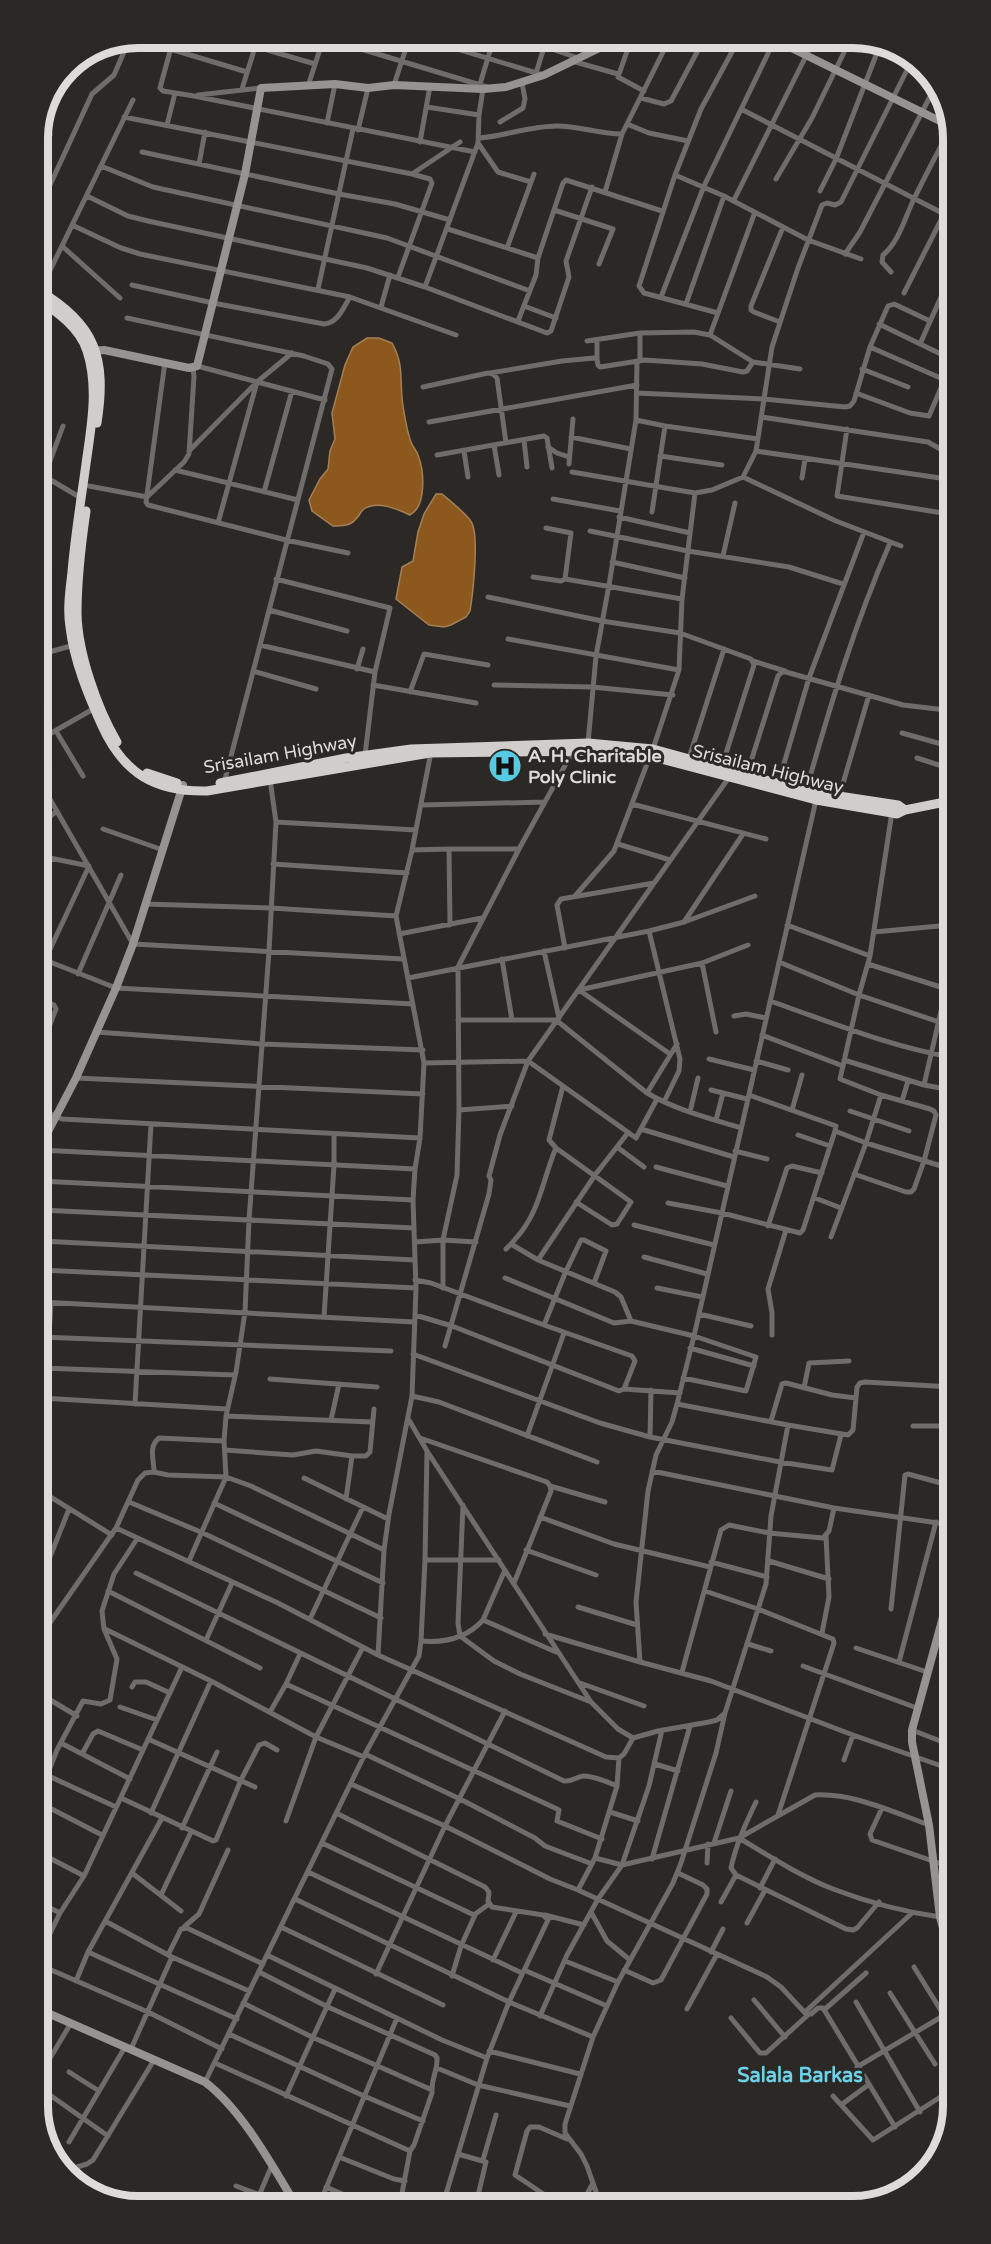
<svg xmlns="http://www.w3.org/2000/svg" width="991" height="2244" font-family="'Varela Round',sans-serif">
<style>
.water{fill:#8c581e;stroke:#a58056;stroke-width:1.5}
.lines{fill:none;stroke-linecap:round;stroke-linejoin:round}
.street{stroke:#6e6d6c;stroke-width:5}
.secondary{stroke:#969492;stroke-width:8}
.highway{stroke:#d0cdca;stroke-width:9}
.labels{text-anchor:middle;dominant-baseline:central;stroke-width:6;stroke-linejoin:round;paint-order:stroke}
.street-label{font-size:18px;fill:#dedcda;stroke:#2b2825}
.poi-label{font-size:18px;font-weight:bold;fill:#dedcda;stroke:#2b2825;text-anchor:start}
.neighbourhood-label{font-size:20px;font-weight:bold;fill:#6cd1e9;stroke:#2b2825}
.rim{fill:none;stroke:#dedcda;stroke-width:8}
</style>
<rect width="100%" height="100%" fill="#2b2825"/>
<path class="water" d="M367 338H379L392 343C405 366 399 382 403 406 405 418 407 432 411 442 413 447 416 450 418 455 424 470 427 506 410 515 397 509 377 500 364 509 360 512 359 517 355 520 350 526 340 526 333 526L312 511 309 500 320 479 328 469 330 451 335 439 332 413 345 365 353 347Z
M436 494H442C449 500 468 515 472 523 479 538 473 593 470 611L466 617 451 625 444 627 429 625 396 599 402 567 413 561 418 532 424 514Z"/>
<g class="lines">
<path class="street" d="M739 39 701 109 675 175 724 196 808 240 861 259
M631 40 618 77 644 91
M669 40 627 124 649 133 688 141
M528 41 578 58
M434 42 543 75
M341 43 487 87
M172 44 160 88 163 91 194 96 475 152
M247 44 315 64
M170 49 247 72
M572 61 618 74
M536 73 546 41
M480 84 493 41
M394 85 408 42
M308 86 322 43
M242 89 256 44
M198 95 261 88
M641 98 664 104 671 101 704 39
M427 107 479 115
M741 109 948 216
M124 117 412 174 460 142
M500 122 523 108 525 99 522 83
M327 123 335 84
M167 125 175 93
M358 130 368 88
M479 138C505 136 530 126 557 126 579 126 600 134 622 134
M420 142 430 86
M478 143 498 172 531 182
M142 152 339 194 395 204 450 220
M38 159 50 135
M199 164 205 132
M101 166 153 187 387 238 530 291
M675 175 639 286 644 293 718 313
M776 179 812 118 851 38
M820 191 836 159 880 45
M605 192 622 134 627 124
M87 196 128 216 148 221 367 268 425 287 547 333 551 331 569 277 566 261 592 187
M734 200 815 38
M554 210 613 229 599 264
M38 211 92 94 114 75 127 45
M72 225 121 248 140 254 350 297 456 335
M448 229 538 258
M62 246 120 298
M507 248 534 174
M845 254 860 232 935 87
M891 272 882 262 883 255C899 242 905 217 914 199 925 176 937 154 948 132
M398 277 432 183 430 179 412 174
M132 285 213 303 324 324C338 323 343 308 350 297
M425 287 478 143 479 115 483 89
M318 289 353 129
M40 291 133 100
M904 293 948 206
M661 297 704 186 775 39
M686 304 724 196
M524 306 556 318
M381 307 390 275
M127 318 304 356 328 364 332 369 224 783
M518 321 536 275 538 258 563 183 566 180 662 211
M780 322 754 312 751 310V306L783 227
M879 324 949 358
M640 333V361
M710 335 755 212
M597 340V359
M587 341 640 333 694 332 710 335 753 362 800 369
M920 344 949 279
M870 347 945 380
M165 362 146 502 148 505 286 540 348 553
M197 366 325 400
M862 369 908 387
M490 373 562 361 594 358 597 359 598 365 600 367 645 360 702 364 743 372 747 371 753 362
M423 387 488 373 493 374 497 378 506 443
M637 393 764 399 845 407 850 406 854 401 870 347 888 306 894 304 930 321
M856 393 910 413 929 416 949 369
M38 403 43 366
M761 417 928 442 949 454
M636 420 665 426
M429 422 637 385
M847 429 837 496 949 514
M571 437 631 449
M524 440 527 467
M494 445 499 475
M548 447 557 453 569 457
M189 451 257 382 292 353
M464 451 468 477
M756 451 947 479 949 477
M437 455 544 436 547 438 552 468
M660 456 722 465
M569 464 573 419
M175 470 298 500
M572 472 695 493 712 490 743 477 756 451 772 347 798 268 822 205 827 203 835 205 841 202 913 58
M39 473 81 498
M743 477 836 521 901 546
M802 478 805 459
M89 486 147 497 184 462 189 454 194 376 193 368
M39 491 63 426
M264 492 292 391
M553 499 620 511
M652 512 665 426 758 439
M619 517 690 533
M218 523 257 382
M546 528 571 533 565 579
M590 531 688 551 789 567 843 584
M723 556 735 503
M612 562 685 578
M533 577 561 581 565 579 682 599
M276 579 390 608 375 672
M488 597 602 621 680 633 751 659 754 665 722 766
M269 610 347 631
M508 639 679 670
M260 645 375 672 365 755
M39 655 74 645
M753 661 785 671
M357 669 363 649
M253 671 316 689
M373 685 476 703
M494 685 592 687 673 695
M410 692 424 654 488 665
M56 731 83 776
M902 733 945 745
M39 740 95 708
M588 743 596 656 609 585 636 420 637 361
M653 749 679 670 682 599 695 493
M689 758 724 649
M917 758 945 767
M747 774 778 676 782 672H786L903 705 946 710 948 713 945 767 950 773
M39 780 133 944 403 959
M778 784 809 678 864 532
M806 791C830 706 855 623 890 543
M839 797 869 695
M816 800 694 1336 677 1404 672 1422 656 1455 648 1491 636 1602 640 1662 711 1681 853 1735 953 1770
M632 804 766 839
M422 805 545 802
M276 822 416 830
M40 824 57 811
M103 829 163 850
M618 844 670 860
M412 850 449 849
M40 856 89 866 45 960
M273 864 407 873
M40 883 51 859
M575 896 614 851 650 756
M145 904 271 908 396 916
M684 922 743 834
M450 925 449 849H519
M787 925 870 956 859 995 840 1079 881 1095 930 1109 934 1111 936 1115 924 1161 914 1189 911 1192H906L854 1174
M649 931 680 1059 679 1071 664 1102
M874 932 950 925
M399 934 482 918
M565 948 557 905 561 899 654 883
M544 951 559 1018
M870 956 892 812
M40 958 116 988 413 1004
M502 959 512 1020
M779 962 859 995 939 1022 951 1024
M702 963 748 945
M868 964 950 990
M78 974 121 875
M408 978 649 931 684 922 755 896
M579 990 702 963 716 1032
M579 990 670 1054
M40 999 54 1005 56 1009 40 1050
M770 1001C828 1021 890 1047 951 1057
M734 1016 746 1014 766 1018
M458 1020H556L647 1093C676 1110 709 1118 741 1128
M96 1032 262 1044 423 1050
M762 1035 843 1066
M709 1059 754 1070
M844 1060 924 1085 951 1090
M756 1061 788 1070
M424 1063 528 1061 636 1138 657 1099
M76 1078 423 1094
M924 1085 950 972
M563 1086 549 1140 556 1148 631 1202 617 1224 612 1225 576 1202
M711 1090 747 1099
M647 1093 677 1044
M749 1095 836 1126 835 1131 866 1143 881 1095
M902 1101 908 1081
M40 1109 62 1119 420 1138
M459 1110 512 1106
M792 1110 802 1075
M850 1111 909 1131
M690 1112 698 1078
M716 1120 723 1093
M641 1129 734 1157
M798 1135 830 1146
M617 1147 644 1167
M40 1150 415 1169
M735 1151 767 1159
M656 1167 727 1186
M40 1181 413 1200
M815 1198 841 1208
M668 1203 722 1213 800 1233 803 1230 835 1131
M41 1210 414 1228
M946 1223 951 1177
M634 1225 714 1245
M768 1226 787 1168 792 1166 822 1173
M831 1237 866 1143 951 1169
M41 1241 414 1260
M415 1242 443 1240 476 1242
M511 1244C516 1238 522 1232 526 1225 541 1202 545 1173 556 1148
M506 1249 511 1244 538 1260 615 1292 621 1297 631 1321
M949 1252 951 1253
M644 1257 707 1274
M538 1260 595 1175 627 1134
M41 1270 416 1288
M505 1278 614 1323 631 1321 694 1336 756 1357 746 1391 683 1378
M415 1280 431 1283 544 1325 566 1271 581 1240H584L606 1251 594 1283
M946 1287H951
M443 1288V1240L457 1175 459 1110 458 967 519 849 573 751
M657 1288 702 1297
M41 1302 414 1322
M699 1314 751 1326
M415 1315 452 1326 619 1391 624 1389 680 1393
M324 1317 334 1165V1135
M544 1325 632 1356 635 1361 624 1389
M772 1335V1313L768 1289 786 1230
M41 1337 391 1351
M445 1346 489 1194 491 1180 489 1176 500 1135 528 1061 730 776
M690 1348 754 1366
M413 1354 600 1423 650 1437 780 1462 832 1470 841 1435
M41 1368 235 1375
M270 1379 377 1387
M804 1388 809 1363 849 1361
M412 1396 439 1402 597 1462
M41 1398 227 1409
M45 1399 51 1303
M135 1404 151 1124
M226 1416 372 1422
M331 1420 339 1384
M409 1420 427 1451 591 1702 618 1729 633 1738
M771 1421 782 1384 786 1383 832 1395 856 1398
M788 1425 848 1435 853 1430 857 1387 860 1383 865 1382 952 1387
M913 1426H952
M527 1436 564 1333
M41 1437 46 1441 41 1459
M650 1437 651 1390
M420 1438 547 1482 550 1486 551 1491 514 1583
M225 1450 293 1455 316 1451 352 1456
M652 1471 834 1508 952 1525
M154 1472C154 1459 148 1447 159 1438L224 1441
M304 1478 388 1519
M550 1486 605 1502
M41 1491 112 1535
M346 1499 352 1456H366L370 1452 374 1409
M129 1502 203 1533 381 1618
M214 1503 383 1583
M463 1505 458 1623 460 1636 494 1661 520 1674 591 1702
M540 1517 614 1544 710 1567
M116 1528 278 1603 378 1655 606 1757 619 1758 624 1754 633 1738 658 1731 709 1722 717 1720 724 1714
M526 1550 596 1575
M425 1560H499
M189 1561 226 1477 224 1441 226 1416 236 1372 245 1312 249 1220 269 951 276 822 270 779
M769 1561 829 1579
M711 1562 767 1577
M46 1567 69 1509
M136 1573 564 1781C572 1782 576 1777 583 1776 593 1775 607 1782 617 1786
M108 1591 260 1668
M705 1591 758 1609 833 1639 834 1643 778 1815
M578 1607 637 1625
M891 1609 905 1475 908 1474 952 1486
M310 1619 363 1507
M483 1620 556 1652
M105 1629 211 1681 316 1737 364 1757
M822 1633 829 1597 826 1536
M42 1634 116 1528 138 1480 145 1473 154 1472 168 1475 226 1477 251 1486 384 1550
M545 1634 640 1662
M206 1640 232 1583
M421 1641C444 1643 467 1638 483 1620L505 1570
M748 1644 771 1651
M856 1648 927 1672
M378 1655 384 1550 389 1514 412 1396 416 1288 413 1200 415 1169 420 1138 424 1063 396 916 412 850 431 752
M899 1662 936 1522
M803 1666 917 1708
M682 1672 721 1530 729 1525 769 1533 823 1538 829 1531 834 1508
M580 1683 644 1706
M286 1684 300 1654
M132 1687 135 1682H146L170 1693
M42 1695 77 1716
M120 1707 157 1720
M270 1712 286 1684 555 1808 559 1810 557 1821 602 1839
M912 1730 953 1746
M148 1739 255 1787
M61 1743 130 1779
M82 1754 93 1734 98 1731 143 1750
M365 1754 460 1799 535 1838 545 1846 592 1864
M844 1760 853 1735
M655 1764 678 1771
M42 1773 116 1807
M351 1784 445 1826 550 1879 578 1890 595 1858 622 1865 739 1838 815 1795C853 1793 893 1812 929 1825
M42 1788 57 1750 83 1701 101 1704 110 1700 117 1659 104 1629 102 1611 114 1574 137 1539
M121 1798 213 1841 216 1840 241 1780 259 1745 265 1743 277 1750
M756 1802C746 1823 736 1844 731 1868L736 1875 846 1929 853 1930 857 1928 879 1902
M42 1804 102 1835
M882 1808 870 1834 872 1840 953 1868
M610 1812 638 1821
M151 1813 211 1681
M338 1814 485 1887 489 1892 488 1901 492 1907 543 1915 548 1920 509 2002 487 2058 443 2204
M286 1821 316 1737 363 1647
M182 1828 217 1752
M739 1838C769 1856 800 1876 833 1889 867 1902 905 1912 940 1917
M322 1843 474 1915 489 1904
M714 1843 731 1791
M42 1854 84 1876
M595 1858 617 1786 619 1758
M652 1859 690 1726
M707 1863 708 1844
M945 1865 953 1844
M308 1872 522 1973
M132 1873 181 1911
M760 1888 775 1859
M578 1890 767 1977 781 1987 806 2014H811L818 2008H823L895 2127
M161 1895 191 1832
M295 1899 509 2002 593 2037
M721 1902 736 1875
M42 1904 60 1913
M591 1912 607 1941 630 1960
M545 1915 584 1925
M105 1921 172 1957 249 1991
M747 1923 765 1890
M184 1927 199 1914 228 1850
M281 1927 443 2005
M42 1950 60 1913 84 1876 182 1667
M88 1952 237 2019
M711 1952 723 1929
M168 1955 181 1929 187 1928 263 1964
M267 1955 442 2040 487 2058
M493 1960 516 1912
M565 1961 618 1982
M42 1966 148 2012 222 2049
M914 1967 953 2030
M524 1970 607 2006
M624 1970 653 1983 661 1980 707 1894V1889L703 1885 678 1873
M259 1972 328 2007 435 2055 437 2058C438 2071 431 2077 432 2093L414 2145 410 2151 400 2204
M376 1974 445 1826 505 1711
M452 1976 461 1946 475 1915
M76 1981 88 1952 162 1818
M890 1993 935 2064
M754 2000 785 2037
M856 2002 920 2112
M243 2003 312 2037 432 2090
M687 2009 717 1954
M824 2010 866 1973
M805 2012 912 1913
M540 2016 567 1955 598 1899 622 1865 649 1786 662 1730
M731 2018 760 2053H766L809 2014
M229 2034 364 2096 423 2121
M131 2049 172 1957
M489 2051 580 2074
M215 2063 410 2151
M857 2067 953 2010
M437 2068 478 2085 570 2106
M43 2070 71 2023
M69 2072 99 2091
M205 2082 365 1754 419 1656 421 1641 425 1560 427 1451
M47 2093 108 2136
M286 2096 335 1989
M833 2096 873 2140 953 2089
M841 2105 868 2085
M69 2142 125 2047
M458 2154 486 2162 476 2204
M339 2157 394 2179 405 2181
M483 2160 496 2115
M71 2178 77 2167 87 2164 93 2160 154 2060
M236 2186 260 2195
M326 2187 368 2205
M548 2197 515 2175 527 2131 530 2127H539L567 2139
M545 2203 548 2197 552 2196 584 2199
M582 2203 593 2183
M600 2203 587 2166 581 2154 565 2133V2124L593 2037 618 1982 673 1883 681 1863 716 1753 725 1713 766 1584 771 1516 788 1425 677 1404
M255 2205 272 2165
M319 2205 397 2018"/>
<path class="secondary" d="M773 39 948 125
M89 351 104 350 189 368 197 366 245 174 261 88 335 84 368 88 394 85 483 89 506 87 544 75 616 40
M40 1147 76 1078 116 988 133 944 183 785
M952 1584 912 1730V1742L929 1825 940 1917 953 1964
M43 2011 205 2082C242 2110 272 2165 296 2205"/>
<path class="highway" d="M38 290C96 324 107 358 97 423
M38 299C57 312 80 328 87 351 99 388 91 427 86 464 81 500 75 536 72 572 70 590 67 609 70 627 74 661 88 695 102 726 124 774 155 792 207 791L430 753 603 751 650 756 816 800 892 813 897 814 905 810 950 801
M86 511C81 545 77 579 77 614 78 653 97 708 117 742
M147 773 177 783
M220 783 346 758 411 749 588 743 653 749 806 791 898 805 905 810"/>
</g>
<defs>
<symbol id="hospital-disc" viewBox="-11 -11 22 22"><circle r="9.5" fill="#57c9e2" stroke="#2b2825"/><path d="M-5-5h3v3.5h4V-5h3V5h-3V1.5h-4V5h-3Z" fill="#111"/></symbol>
</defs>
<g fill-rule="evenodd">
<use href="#hospital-disc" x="486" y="747" width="38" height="38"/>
</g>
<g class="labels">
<g class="street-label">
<text transform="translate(280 754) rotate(-10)">Srisailam Highway</text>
<text transform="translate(768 769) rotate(14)">Srisailam Highway</text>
</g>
<g class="poi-label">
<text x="528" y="756">A. H. Charitable<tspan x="528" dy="21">Poly Clinic</tspan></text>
</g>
<g class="neighbourhood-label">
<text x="800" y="2076">Salala Barkas</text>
</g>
</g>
<path d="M0 0H991V2244H0ZM138 48H853A90 90 0 0 1 943 138V2106A90 90 0 0 1 853 2196H138A90 90 0 0 1 48 2106V138A90 90 0 0 1 138 48Z" fill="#2b2825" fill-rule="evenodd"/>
<path class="rim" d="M138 48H853A90 90 0 0 1 943 138V2106A90 90 0 0 1 853 2196H138A90 90 0 0 1 48 2106V138A90 90 0 0 1 138 48Z"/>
</svg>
